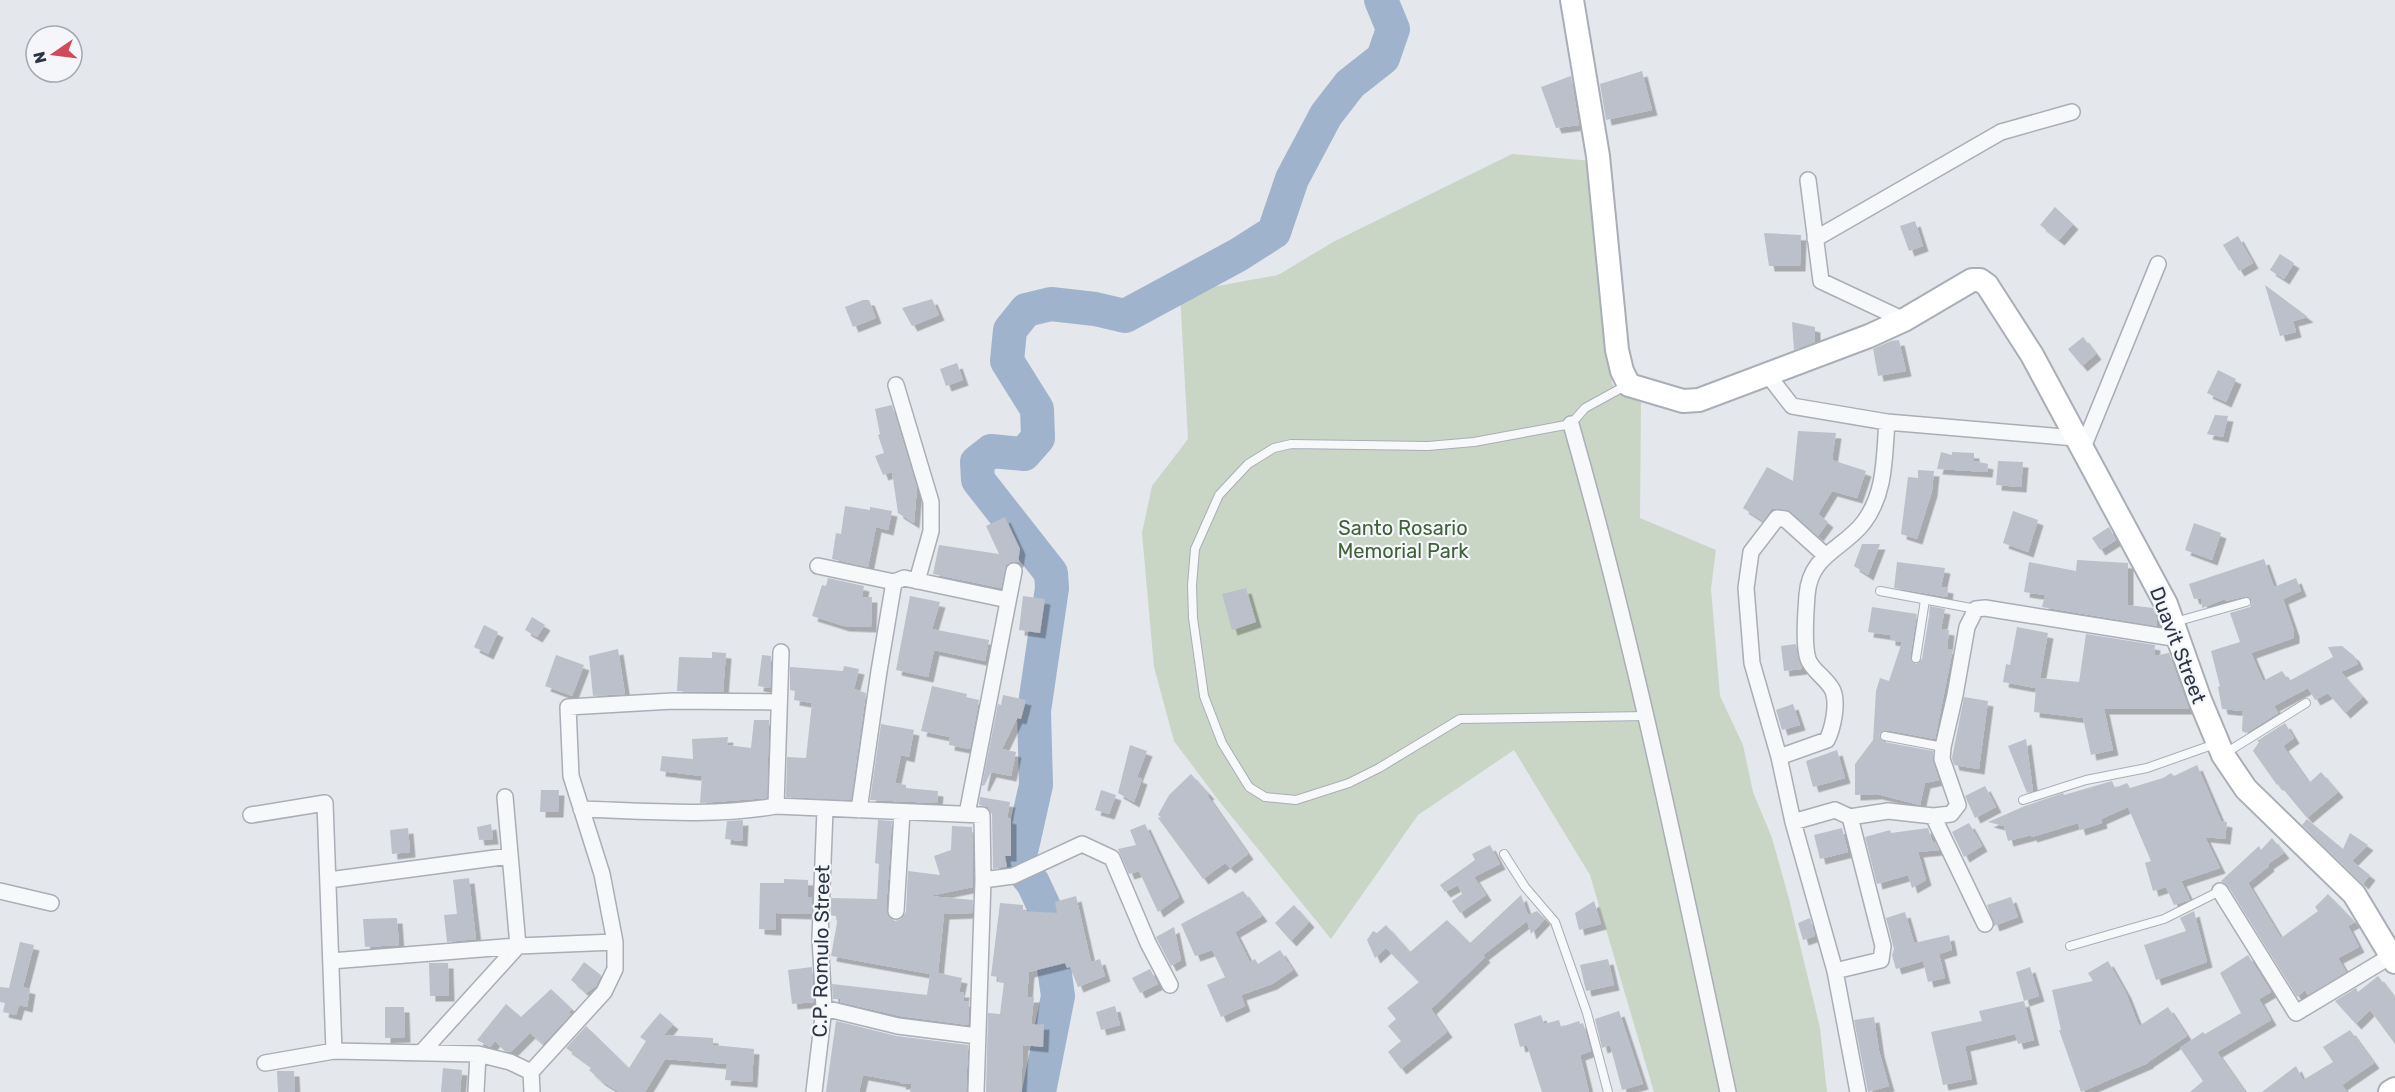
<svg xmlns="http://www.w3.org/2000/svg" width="2395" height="1092" font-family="Rubik,sans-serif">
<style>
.green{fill:#c9d6c5}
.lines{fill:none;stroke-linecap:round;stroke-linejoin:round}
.river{stroke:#9fb4cc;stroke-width:34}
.building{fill:#bbc0ca;filter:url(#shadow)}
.lane-casing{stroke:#a9aeb7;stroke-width:10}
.street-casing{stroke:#a9aeb7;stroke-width:18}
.secondary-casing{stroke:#a9aeb7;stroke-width:26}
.lane{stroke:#f7f8fa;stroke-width:8}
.street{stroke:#f7f8fa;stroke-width:15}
.secondary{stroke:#fff;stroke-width:22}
.labels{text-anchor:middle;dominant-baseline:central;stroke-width:4.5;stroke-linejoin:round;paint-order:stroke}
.park-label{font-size:20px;fill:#3f6138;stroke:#f4f6f9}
.street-label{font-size:20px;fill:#2b3445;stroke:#f4f6f9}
</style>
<defs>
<filter id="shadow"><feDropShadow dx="5.5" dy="5.5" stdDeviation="0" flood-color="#0004"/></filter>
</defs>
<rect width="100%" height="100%" fill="#e4e7ec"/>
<path class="green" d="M1512 154 1592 161 1612 384 1622 393 1641 398 1640 518 1716 550 1711 589 1720 696 1743 745 1753 792 1772 838 1789 899 1820 1028 1827 1092H1654L1590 875 1514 750 1418 815 1331 939 1219 801 1174 741 1154 667 1142 533 1152 486 1188 439 1180 293 1278 275 1333 242Z"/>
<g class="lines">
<path class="river" d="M1039 1092 1058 996 1046 911 1033 883 1018 865 1036 785 1034 711 1052 588 1051 573 978 480 977 462 991 451 1024 454 1038 438 1037 409 1007 361 1010 330 1026 310 1051 304 1095 309 1125 316 1238 255 1274 232 1292 179 1326 115 1350 84 1383 58 1393 29 1381 0"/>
</g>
<path class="building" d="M1642 71 1652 110 1606 120 1600 84Z
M1571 76 1579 125 1556 128 1541 87Z
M2055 207 2073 224 2059 240 2040 225Z
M1915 221 1923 246 1909 251 1900 226Z
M1764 233 1801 235 1800 266H1769Z
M2238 236 2253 263 2239 271 2223 245Z
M2280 254 2294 263 2284 279 2270 270Z
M2265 285 2308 317 2293 321 2296 332 2280 336Z
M932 299 939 315 912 326 902 308Z
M863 300H869L876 318 853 327 845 307Z
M1792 322 1815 327V342L1794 350Z
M2083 337 2096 354 2082 366 2068 349Z
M1899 340 1906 371 1878 376 1873 349 1891 341Z
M957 363 963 380 946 386 940 369Z
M2218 370 2236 379 2226 402 2207 393Z
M892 405 917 488 914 523 898 513 892 472 883 475 875 456 884 453 878 435 880 434 875 409Z
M2215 415 2228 416 2223 437 2207 434Z
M1798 431 1836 433 1832 460 1866 471 1857 498 1832 491 1818 514 1828 522 1818 536 1787 510 1772 508 1763 521 1743 508 1767 467 1793 481Z
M1941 452 1952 455V452L1974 453V461L1988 464 1987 472 1937 469Z
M1998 461 2023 462 2021 487 1996 485Z
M1918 470 1934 471 1932 491 1917 539 1901 534 1908 477 1918 478Z
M845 506 870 510V507L892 511 888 530 876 527 868 567 832 559 836 533 841 534Z
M2013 511 2038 520 2028 552 2003 543Z
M1005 517 1020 549 1018 562H1011L1006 565 1001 588 933 574 939 545 999 554 986 526Z
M2194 523 2221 533 2212 560 2185 550Z
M2109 527 2116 540 2100 550 2092 538Z
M1862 544H1880L1868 575 1854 566Z
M2264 559 2274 587 2296 578 2301 591 2283 599 2294 631V638L2251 653 2263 681 2282 671 2289 681 2333 657 2328 647 2342 646 2354 656 2358 664 2341 672 2363 697 2345 713 2328 693 2315 700 2308 688 2274 706 2278 713 2246 733 2242 731 2243 711 2222 709 2218 687 2220 686 2211 651 2240 642 2230 613 2250 607 2252 600 2247 596 2226 601 2225 599 2202 608 2201 598 2194 599 2189 584Z
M2077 560 2128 563V605L2153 608 2157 620V626L2042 607 2045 595 2024 592 2029 562 2076 571Z
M1897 562 1945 568 1941 587 1948 588 1947 597 1894 588Z
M828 578 864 586 862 597H872L871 627 844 626 812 616 822 585 826 586Z
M1246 588 1256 622 1232 630 1222 594Z
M910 596 940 602 932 629 989 640 985 661 934 650 928 677 896 670Z
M1023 596 1045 599 1040 633 1019 630Z
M1930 606 1945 609 1941 629 1949 630 1947 649H1953L1935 739 1886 730 1881 732 1879 735 1884 742 1933 751V762L1939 780 1925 783 1920 805 1877 794 1855 795V764L1873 740 1876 691 1880 678 1889 681 1902 642 1890 640V635L1868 632 1872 607 1917 614 1910 658 1912 662 1916 664 1922 659 1929 616 1931 617 1929 615Z
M532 617 545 625 537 637 525 630Z
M484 625 498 632 488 654 474 647Z
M2017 627 2048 633 2040 678 2079 682 2086 634 2155 645 2154 656 2169 653 2189 709H2104L2113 750 2091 755 2083 718 2034 712 2036 688 2003 682 2006 664 2010 665Z
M1796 644 1802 669 1784 671 1781 646Z
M618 649 625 694 593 696 589 656Z
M712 652 726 653 723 692 677 691 679 657 712 658Z
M556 655 584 665 572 696 545 686Z
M762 655 771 656 770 688 758 686Z
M844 666 859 669 854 689 866 693 851 800 786 797 787 757 806 758 812 703 794 700 795 691 790 690V667L843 671Z
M932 686 967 694 966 697 979 700 970 749 949 745 950 737 921 731Z
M1003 695 1026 700 1021 719 1017 718 1002 749 1016 752 1011 776 991 772 984 786 982 785 998 704 1001 705Z
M1964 697 1988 701 1979 769 1954 765 1952 758Z
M1793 704 1800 725 1782 730 1776 710Z
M754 720H769L767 798 700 803 702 776 660 771 662 756 693 759 692 739 728 737 727 745 751 748Z
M2285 723 2294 738 2283 746 2309 783 2321 772 2338 792 2307 818 2279 784 2277 785 2253 751 2259 742 2257 741Z
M881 724 914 730 909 757 901 755 895 783 906 785V788L938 791 937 803 870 800Z
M2026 739 2033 791 2027 793 2008 746Z
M1130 745 1147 751 1137 777 1142 779 1134 802 1118 793Z
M1837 750 1845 778 1813 787 1806 761Z
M2197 765 2221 821 2227 822 2225 839 2205 837 2220 868 2181 881 2190 900 2174 905 2166 887 2153 891 2145 863 2151 861 2128 807 2101 819 2102 823 2080 830 2078 823 2032 837 2031 835 2008 841 2004 826 1988 822 2025 806 2063 793 2064 795 2112 781 2115 788 2127 783 2130 788 2163 778 2171 773 2174 776Z
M1191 774 1209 794 1207 795 1248 854 1230 868 1225 863 1203 879 1158 818 1161 817 1158 815 1169 795Z
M1985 786 1996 807 1975 818 1965 796Z
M541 790H559L558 812H540Z
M1101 790 1116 795 1109 814 1095 810Z
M980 797 1010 802 1007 818 1011 819V856H1005L1007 867 993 869 992 814 988 807 979 805Z
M2307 819 2343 849 2350 833 2368 845 2352 861 2370 875 2363 884 2302 825Z
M743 820 742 841 725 839 727 821Z
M878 820 892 821 886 910 888 916 895 921 901 919 906 912 908 871 940 875 934 856 951 850 952 826 972 827 973 887 929 896 973 900 972 913 944 914 938 973 962 978 959 992H964L963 1001 969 1002 968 1025 900 1016 840 1002 841 999H833L832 984 927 995 930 974 831 956 838 917 831 915V898L877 899 879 864 875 863Z
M1969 823 1982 846 1964 857 1952 832Z
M491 824 493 839 479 840 477 827Z
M1145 824 1179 897 1158 912 1139 871 1129 874 1118 849 1136 845 1130 830Z
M408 828 410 852 392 854 390 830Z
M1842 828 1848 852 1820 859 1814 835Z
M1928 828 1933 843 1935 842 1939 850 1918 852 1926 880 1912 888 1908 875 1877 884 1865 837 1890 830 1891 833Z
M2272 838 2284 853 2268 864 2269 866 2248 883 2281 938 2318 911 2315 907 2328 894 2355 922 2348 926 2359 947 2338 958 2346 972 2308 995 2305 990 2297 997 2228 886 2221 881 2259 846 2261 850Z
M1490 845 1500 864 1474 877 1486 895 1460 913 1452 901 1462 894 1458 885 1445 892 1440 885 1475 860 1472 854Z
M469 878 476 939 447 942 444 915 457 914 453 880Z
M784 879 808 880V897H812L811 914 776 913V930L759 929 760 883H784Z
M1243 891 1262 916 1235 932 1250 962 1255 959 1258 964 1280 950 1293 970 1272 984 1241 995 1245 1006 1221 1017 1207 985 1225 977 1212 950 1195 956 1181 924Z
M1521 895 1528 915 1537 911 1545 919 1531 934 1527 921 1483 955 1485 957 1431 1009 1447 1032 1401 1069 1388 1052 1401 1041 1388 1026 1396 1019 1387 1008 1419 982 1386 948 1375 958 1367 940 1373 931 1377 933 1386 925 1410 952 1447 920 1470 943Z
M1076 896 1091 962 1100 959 1105 976 1078 987 1070 967 1067 968 1065 963 1029 972 1027 997H1034L1031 1025 1044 1024 1043 1047 1023 1045 1021 1092H986L988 1013 1000 1014 1004 983 998 982 999 977 991 976 1000 903 1023 905V911L1057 913 1055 902Z
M2011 897 2018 917 1994 926 1987 905Z
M1594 901 1601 924 1579 930 1575 913Z
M1294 905 1309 922 1291 941 1275 923Z
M2194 911 2207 962 2156 980 2144 945 2186 931 2180 918Z
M1905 912 1914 943 1949 935 1952 950 1939 954 1945 978 1928 982 1923 961 1896 969 1892 955 1894 949 1886 918Z
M397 918 399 945 365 947 363 919Z
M1810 918 1815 936 1803 940 1798 923Z
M1174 927 1181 960 1171 966 1156 937Z
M20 942 34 945 23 987 30 989 27 1007 19 1005 16 1015 3 1012 5 1003 0 1002V987L9 988Z
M2248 955 2271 992 2259 999 2271 1020 2217 1052 2245 1092H2190L2203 1081 2180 1048 2203 1032 2205 1034 2241 1013 2220 973Z
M1608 959 1614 985 1586 991 1580 965Z
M2108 961 2126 993 2139 1026 2168 1007 2187 1036 2148 1062V1063L2081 1092 2059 1030H2061L2052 990 2093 981 2088 973Z
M584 962 601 975 596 986 586 993 571 980Z
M429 963H448L449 996H430Z
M812 967 814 1002 792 1004 788 970Z
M2030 967 2039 996 2024 1001 2016 972Z
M1150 969 1158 984 1140 993 1132 978Z
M2378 976 2395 998V1044L2370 1010 2356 1024 2335 1001 2356 988 2358 992Z
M551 989 572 1009 569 1012 571 1014 543 1044 530 1033 511 1052 505 1051 495 1041 490 1047 477 1040 506 1004 521 1017Z
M2024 1001 2034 1040 2018 1044 2015 1034 1965 1046 1972 1079 1943 1085 1931 1032 1982 1021 1979 1011Z
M1115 1006 1120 1025 1101 1030 1096 1012Z
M385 1007H404L405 1037 385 1038Z
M1619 1011 1643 1084 1622 1090 1610 1045 1602 1048 1595 1019Z
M660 1013 673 1024 664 1035 713 1038V1045L754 1049 752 1082 725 1080 727 1064 665 1059 645 1092H619L600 1080 589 1070 592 1067 566 1048 586 1026 629 1068 646 1041 640 1037Z
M1541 1015 1544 1024 1559 1020 1561 1027 1579 1021 1580 1024 1583 1023 1591 1051 1580 1055 1589 1092H1542L1527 1045 1520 1047 1514 1024Z
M1874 1017 1879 1051 1889 1086 1868 1092 1854 1020Z
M836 1021 897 1036 968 1045 966 1092H910L912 1084H900L901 1082 863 1075 859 1092H826Z
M2350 1030 2374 1063 2342 1085 2347 1092H2262L2296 1066 2303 1080 2333 1062 2323 1047Z
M443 1068 462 1070 460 1092H441Z
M277 1071H294L295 1092H278Z"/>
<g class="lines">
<defs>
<path id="lane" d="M1627 385 1585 408 1571 424 1474 442 1428 446 1291 444 1274 448 1248 464 1219 495 1195 549 1192 585 1193 618 1204 696 1222 743 1249 787 1265 797 1296 800 1349 783 1379 768 1460 719 1646 716
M1880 591 1976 609
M2175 622 2246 602
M1916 658 1925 600
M1885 736 1943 747
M2224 754 2306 703
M2023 800 2086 780 2147 768 2215 744
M1504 854 1525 887 1555 922 1587 1013 1608 1092
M2070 946 2164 919 2220 891"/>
<path id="street" d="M1808 180 1821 281 1904 320
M1815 239 2001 132 2072 112
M1768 375 1792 406 1887 422 2075 438
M896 385 931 502V531L917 581
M1571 424C1634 644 1680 868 1728 1092
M2082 450 2158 264
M1825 555 1785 519 1777 518 1751 552 1746 588 1752 663 1779 757 1793 822 1835 971 1858 1092
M818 566 894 582 904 578 1008 600
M1779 757 1827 740C1833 728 1838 704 1833 691 1828 679 1812 671 1808 659 1803 644 1806 611 1807 595 1810 554 1844 549 1864 522 1886 492 1884 457 1887 422
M776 806 781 652
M581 809C643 811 716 817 776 806L982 815 983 880 976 1092
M859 810 879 671 894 582
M967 814 1014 571
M251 815 325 803 334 1051
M1933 816 1985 924
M1793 822 1835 810 1850 817 1888 811 1933 816 1951 814 1958 805 1942 759 1943 747 1955 695 1967 627 1976 609 1985 608 2179 639
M329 880 510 856
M983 880 1013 876 1082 844 1112 858 1148 943 1170 985
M0 891 51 903
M2220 891 2296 1013 2391 956
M896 911 902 812
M331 961 518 946 615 942
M1835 971 1881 960 1883 946 1850 817
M824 1008 898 1026 977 1036
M421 1053 518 946 505 797
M265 1063 334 1051 478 1054 510 1062 531 1072
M531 1072 604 992 615 969V942L602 874 571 776 568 707 673 701 778 702
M531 1072 532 1092
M476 1092 478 1054
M814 1092 824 1008 820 938 825 810"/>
<path id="secondary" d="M1572 0 1598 156 1617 350 1622 371 1629 385 1683 401 1699 400 1869 336 1904 320 1972 280H1980L1987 285 2032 355 2166 604 2200 700 2223 755 2246 789 2354 894 2395 962
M2390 1092 2395 1089"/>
</defs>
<use href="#lane" class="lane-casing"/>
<use href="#street" class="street-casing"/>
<use href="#secondary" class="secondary-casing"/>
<use href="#lane" class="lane"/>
<use href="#street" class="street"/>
<use href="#secondary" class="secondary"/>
</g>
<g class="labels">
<g class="park-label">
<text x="1403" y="528">Santo Rosario<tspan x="1403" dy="23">Memorial Park</tspan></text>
</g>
<g class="street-label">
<text transform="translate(2178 645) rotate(69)">Duavit Street</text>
<text transform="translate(821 951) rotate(-89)">C.P. Romulo Street</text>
</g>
</g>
<g transform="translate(54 54) rotate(256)"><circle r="28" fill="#f4f6f9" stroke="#a4a8b1" stroke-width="1.5"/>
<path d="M0-4.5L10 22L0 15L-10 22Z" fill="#d1495b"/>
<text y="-9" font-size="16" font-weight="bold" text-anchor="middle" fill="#2b3445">N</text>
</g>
</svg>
